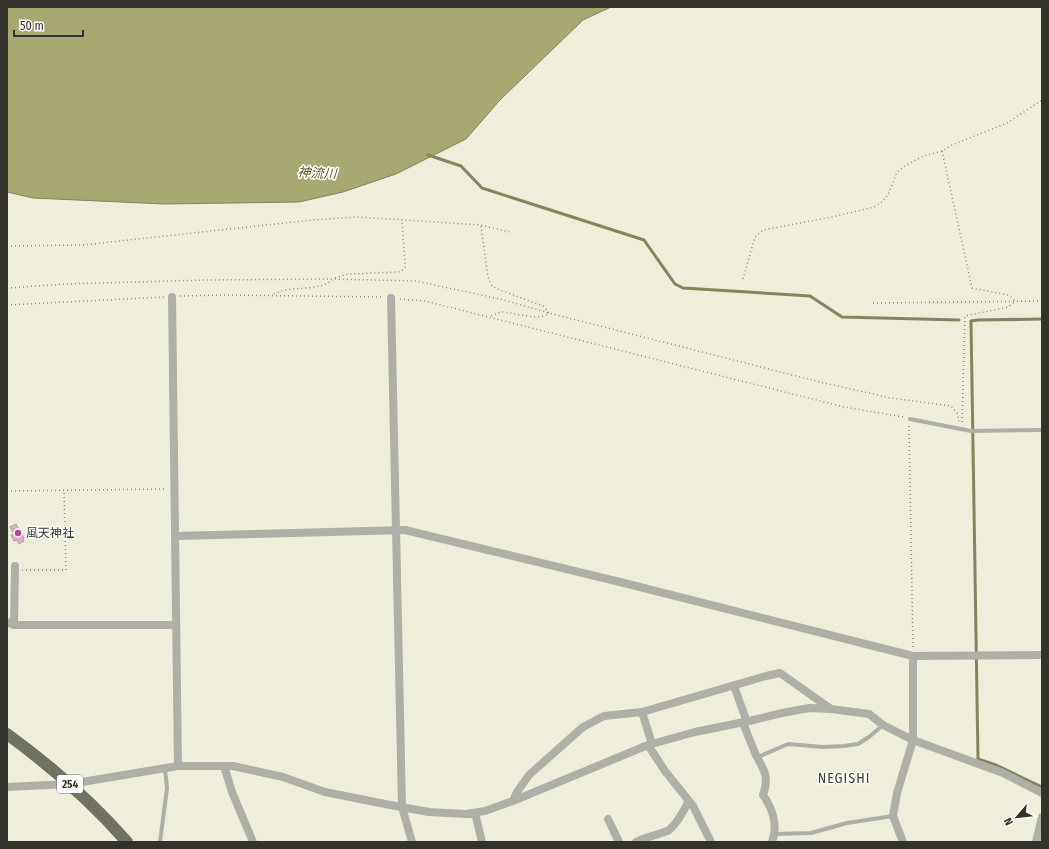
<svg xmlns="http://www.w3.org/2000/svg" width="1049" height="849" font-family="'Fira Sans Condensed','Noto Sans JP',sans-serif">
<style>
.water{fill:#a8a872;stroke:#85855d}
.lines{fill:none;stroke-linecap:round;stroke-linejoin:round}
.stream{stroke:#85855d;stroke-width:3}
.building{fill:#e0adcd;stroke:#ae9ba6}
.path{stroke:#8a8a7c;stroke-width:1.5;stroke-dasharray:1 3;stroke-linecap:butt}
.service{stroke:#aeafa6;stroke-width:4}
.minor{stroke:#aeafa6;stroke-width:8}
.trunk{stroke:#727262;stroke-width:12}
.poi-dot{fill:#bc4498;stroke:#fff;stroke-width:1.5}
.labels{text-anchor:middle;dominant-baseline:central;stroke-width:3;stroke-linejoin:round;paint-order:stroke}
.shield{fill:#fff;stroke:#70706b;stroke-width:1}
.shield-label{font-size:11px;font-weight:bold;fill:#33332b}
.poi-label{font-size:12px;fill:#33332b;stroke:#fff;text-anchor:start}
.water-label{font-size:13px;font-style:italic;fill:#5c5b1d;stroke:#fff}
.quarter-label{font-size:14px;letter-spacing:1px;fill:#3f3f2e;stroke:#fff}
</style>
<rect width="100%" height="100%" fill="#eeeeda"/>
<path class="water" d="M7 7H611L583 20 500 100 466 139 396 174 343 192 299 202 164 204 33 198 7 192Z"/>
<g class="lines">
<path class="stream" d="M428 155 461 166 482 188 644 240 675 284 683 288 810 296 842 317 959 320
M1042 319 978 320 971 321 978 759 996 765 1042 787"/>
</g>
<path class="building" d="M16 524 24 538H23L24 541 19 544 17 540 14 541 11 535 14 534 10 527Z"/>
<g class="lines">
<path class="path" d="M942 151 972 288 1008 295 1016 301
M481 226 488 277 492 286 500 290 543 306 549 313C539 322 514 312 501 312 497 313 493 315 489 317
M7 246 83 245 312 220 359 217 481 225 510 232
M335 278 348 274 398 272 401 271 405 268V264L402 220
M743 279 755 237 763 230 832 217 874 207 882 202 888 195 897 172 906 165 924 156 942 151 952 145 1007 123 1042 100
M7 288 65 284 205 280 332 279 416 281 500 299 549 313 820 382 891 398 951 406 957 413 959 422
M274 294C291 285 319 292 332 280
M180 296 223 295 382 297
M400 299 425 301 844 407 904 417
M873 303 1042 301
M7 305 164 297
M962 422 965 316 1008 307 1016 301
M909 426 913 648
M7 491 165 489
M22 570H66L64 491"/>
<path class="service" d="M910 419 971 431 1042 430
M758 757 788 744 823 747 844 746 858 744 869 737 883 725
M775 834 811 833 847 823 893 816
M160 842 167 788 165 769"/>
<path class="minor" d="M172 297 178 766
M391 298 402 807 412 842
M175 536 405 530 624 583 913 656 1042 655
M7 622 14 625H176
M14 625 15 566
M734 686 747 722
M642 712 652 744
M743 723C747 733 751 743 755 753 763 770 770 774 763 795 773 809 778 826 772 842
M648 745 665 771 693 806 711 842
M224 766 232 792 253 842
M7 787 70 784 178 766H233L283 777 325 792 390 805 429 812 466 814 485 811 513 801 648 745 695 732 749 721 782 713 809 708 831 709 869 714 883 725 913 740 1003 773 1042 793
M513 801 517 792 529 775 583 727 604 716 642 712 766 676 780 673 831 709
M475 813 482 842
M608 819 619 842
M636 842C645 837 662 834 669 830 678 823 684 810 689 801
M903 842 893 816 897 793 913 740V656
M1036 842 1042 817"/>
<path class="trunk" d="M7 734C51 766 91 801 127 842"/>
</g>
<circle class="poi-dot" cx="18" cy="533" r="4"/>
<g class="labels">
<rect class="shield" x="57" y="775" width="26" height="18" rx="3"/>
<g class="shield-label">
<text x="70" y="784">254</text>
</g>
<g class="poi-label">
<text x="26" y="533">風天神社</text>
</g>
<g class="water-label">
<text transform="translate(317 173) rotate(3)">神流川</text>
</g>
<g class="quarter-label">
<text x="844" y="778">NEGISHI</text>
</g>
</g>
<rect width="1049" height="849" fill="none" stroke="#33332b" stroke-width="16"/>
<g transform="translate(1017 817) rotate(242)" stroke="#ffffff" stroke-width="3" paint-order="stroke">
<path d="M0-3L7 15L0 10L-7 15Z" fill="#33332b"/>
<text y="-6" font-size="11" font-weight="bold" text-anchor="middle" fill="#33332b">N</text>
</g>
<path d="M14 30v6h69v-6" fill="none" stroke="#33332b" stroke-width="2"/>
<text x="20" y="30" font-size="12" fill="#33332b" stroke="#ffffff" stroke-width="3" paint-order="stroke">50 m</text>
</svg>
